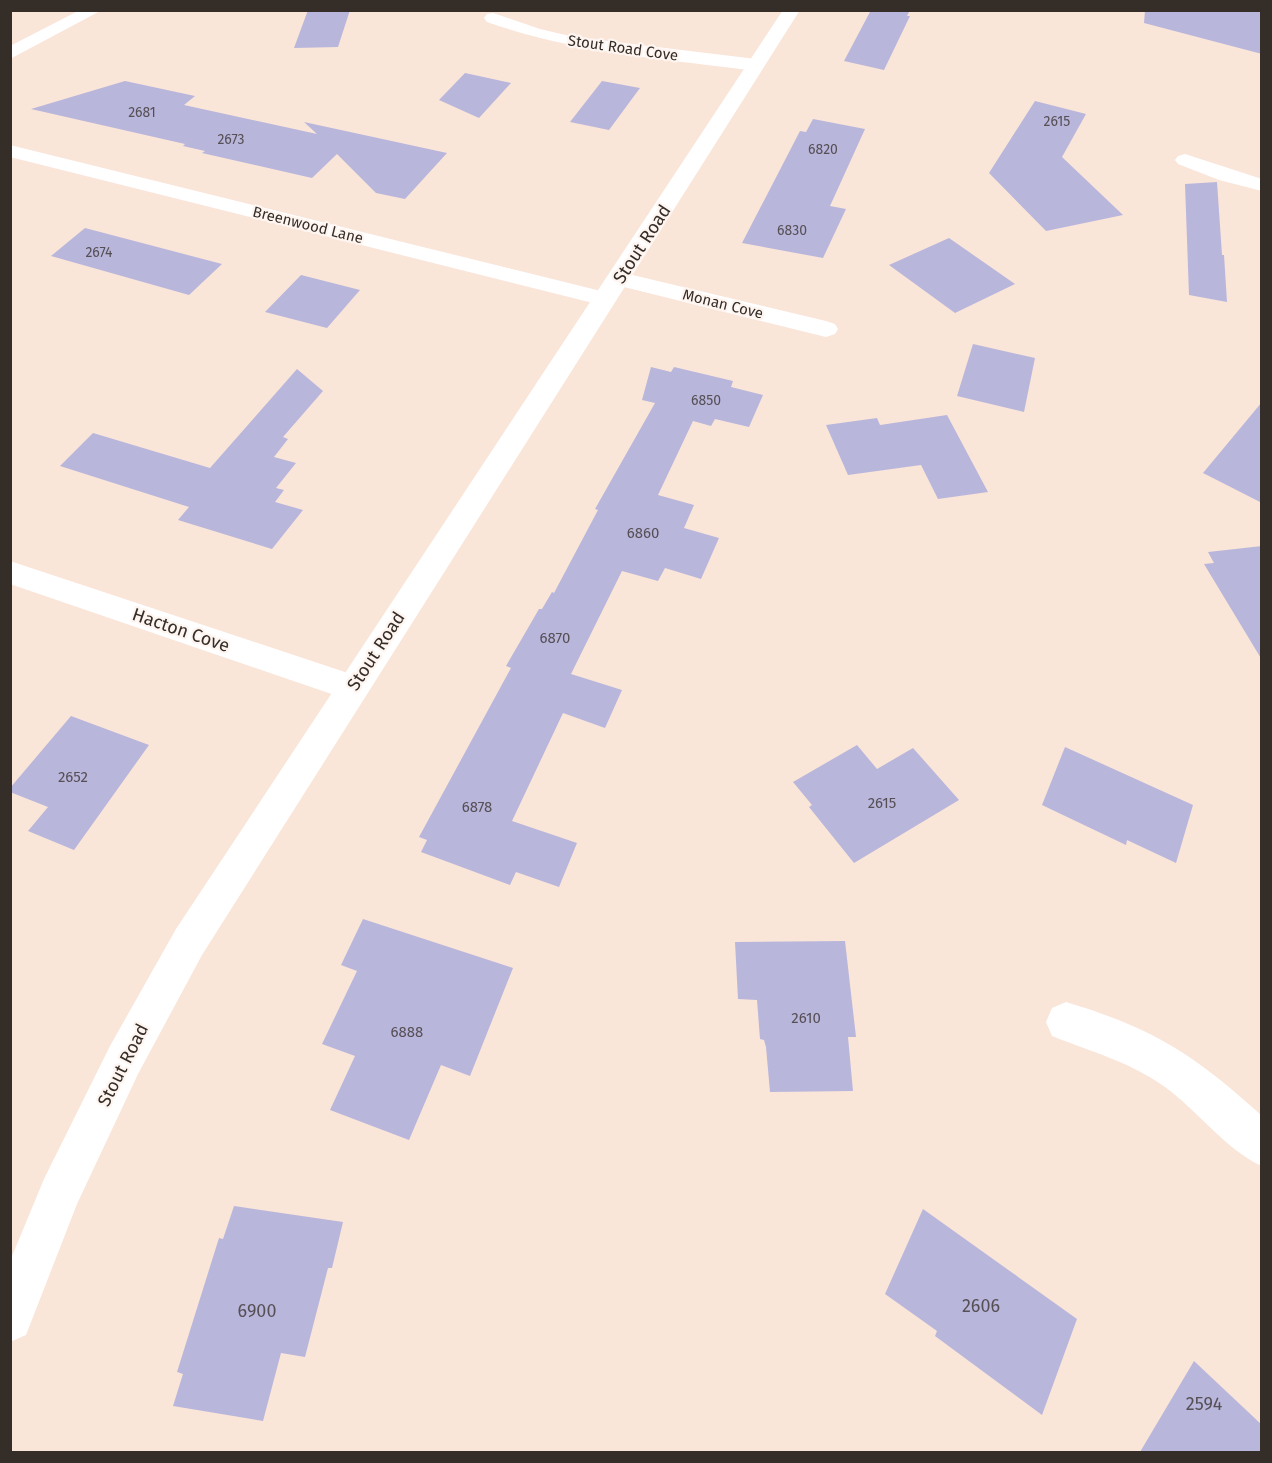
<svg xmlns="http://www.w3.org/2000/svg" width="1272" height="1463" font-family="'Fira Sans',sans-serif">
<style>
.building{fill:#b9b6dc}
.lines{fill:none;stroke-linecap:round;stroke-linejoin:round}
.minor{fill:#fff;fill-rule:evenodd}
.tertiary{fill:#fff;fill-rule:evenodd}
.labels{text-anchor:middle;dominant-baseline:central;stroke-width:4.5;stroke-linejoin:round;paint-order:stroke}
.far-number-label{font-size:14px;fill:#564f55}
.far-street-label{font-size:15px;fill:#352d28;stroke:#fef5f0}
.number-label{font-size:15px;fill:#564f55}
.street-label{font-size:18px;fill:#352d28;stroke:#fef5f0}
.near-number-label{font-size:18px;fill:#564f55}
</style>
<rect width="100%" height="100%" fill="#fae5d9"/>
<path class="building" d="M308 10H350L338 47 294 48Z
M871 10H910L907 16H910L884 70 844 61Z
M1145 10H1262V54L1144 23Z
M465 73 511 83 479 118 439 100Z
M125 81 195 96 184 105 317 134 304 122 447 153 405 199 376 193 337 154 312 178 202 153 205 151 183 146 185 144 31 109Z
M602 81 640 88 609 130 570 122Z
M1035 101 1086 114 1062 157 1123 215 1046 231 989 173Z
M813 119 865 129 830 206 846 209 823 258 742 243 800 131 806 132Z
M1217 182 1222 255H1224L1227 302 1189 295 1185 184Z
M85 228 222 264 189 295 51 256Z
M949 238 1015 284 955 313 889 265Z
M301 275 360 290 327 328 265 312Z
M973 344 1035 358 1024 412 957 396Z
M651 367 671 372 674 367 733 381 731 387 763 395 749 427 715 419 711 426 693 421 658 495 694 505 684 528 719 538 701 579 665 568 658 581 622 571 571 674 622 690 605 728 563 713 512 821 577 843 559 887 516 872 510 885 421 852 427 840 419 837 511 668 506 666 539 609H542L552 592 554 593 598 510 595 509 655 403 642 400Z
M297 369 323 391 283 437 288 439 274 457 296 463 276 488 284 490 275 502 303 510 272 549 178 520 189 507 60 466 93 433 210 468Z
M1262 402V503L1203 473Z
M947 415 988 492 938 499 921 465 848 475 826 425 877 418 880 425Z
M1262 546V660L1204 564 1214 563 1208 552Z
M71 716 149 745 74 850 28 831 48 807 10 792V788Z
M857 745 877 769 913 748 959 800 854 863 809 807 812 805 793 782Z
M1065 747 1193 805 1176 863 1127 840 1126 845 1042 805Z
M363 919 513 968 470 1076 441 1065 409 1140 330 1110 355 1056 322 1044 357 971 341 965Z
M845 941 856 1037H848L853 1091 770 1092 766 1047 764 1040 760 1039 757 1000 738 999 735 942Z
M234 1206 343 1222 332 1268H328L305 1357 281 1353 263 1421 173 1406 183 1374 177 1372 219 1238 223 1239Z
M923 1209 1077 1319 1042 1415 935 1336 937 1331 885 1294Z
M1194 1361 1262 1425V1452H1140Z"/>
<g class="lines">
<path class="minor" d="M80 10H102L10 59V46Z
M493 13 540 29 574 37 756 59 765 65 756 71C665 59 574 53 487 22L484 18 487 14Z
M10 145 605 292 613 294 617 299 613 304 605 306 10 157Z
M1185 154 1262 179V191L1219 180 1178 164 1175 160 1178 156Z
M620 272 826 321 835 324 838 329 835 334 826 337 612 284 608 279 612 274Z
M10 561 363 678 368 688 363 698 352 701 10 584Z
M1066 1002C1153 1028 1195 1055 1262 1116V1166C1227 1151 1197 1110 1165 1087 1130 1062 1092 1052 1052 1036L1046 1022 1052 1008Z"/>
<path class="tertiary" d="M783 10H800L202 955 138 1074 77 1204 26 1335 10 1342V1261L44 1179 110 1046 176 929Z"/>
</g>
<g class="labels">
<g class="far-number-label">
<text x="142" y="112">2681</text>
<text x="1057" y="121">2615</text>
<text x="231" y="139">2673</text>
<text x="823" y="149">6820</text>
<text x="792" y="230">6830</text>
<text x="99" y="252">2674</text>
<text x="706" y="400">6850</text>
</g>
<g class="far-street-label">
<text transform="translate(623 48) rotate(8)">Stout Road Cove</text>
<text transform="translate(308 225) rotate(14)">Breenwood Lane</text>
<text transform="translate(723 304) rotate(14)">Monan Cove</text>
</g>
<g class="number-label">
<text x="643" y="533">6860</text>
<text x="555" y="638">6870</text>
<text x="73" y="777">2652</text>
<text x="882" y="803">2615</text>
<text x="477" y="807">6878</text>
<text x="806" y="1018">2610</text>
<text x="407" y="1032">6888</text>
</g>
<g class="street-label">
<text transform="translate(642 244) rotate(-57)">Stout Road</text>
<text transform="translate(181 630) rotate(19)">Hacton Cove</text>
<text transform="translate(376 651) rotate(-57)">Stout Road</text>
<text transform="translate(123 1065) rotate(-63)">Stout Road</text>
</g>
<g class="near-number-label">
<text x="981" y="1306">2606</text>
<text x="257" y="1311">6900</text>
<text x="1204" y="1404">2594</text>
</g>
</g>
<rect width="1272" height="1463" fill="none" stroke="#352d28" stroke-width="24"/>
</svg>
